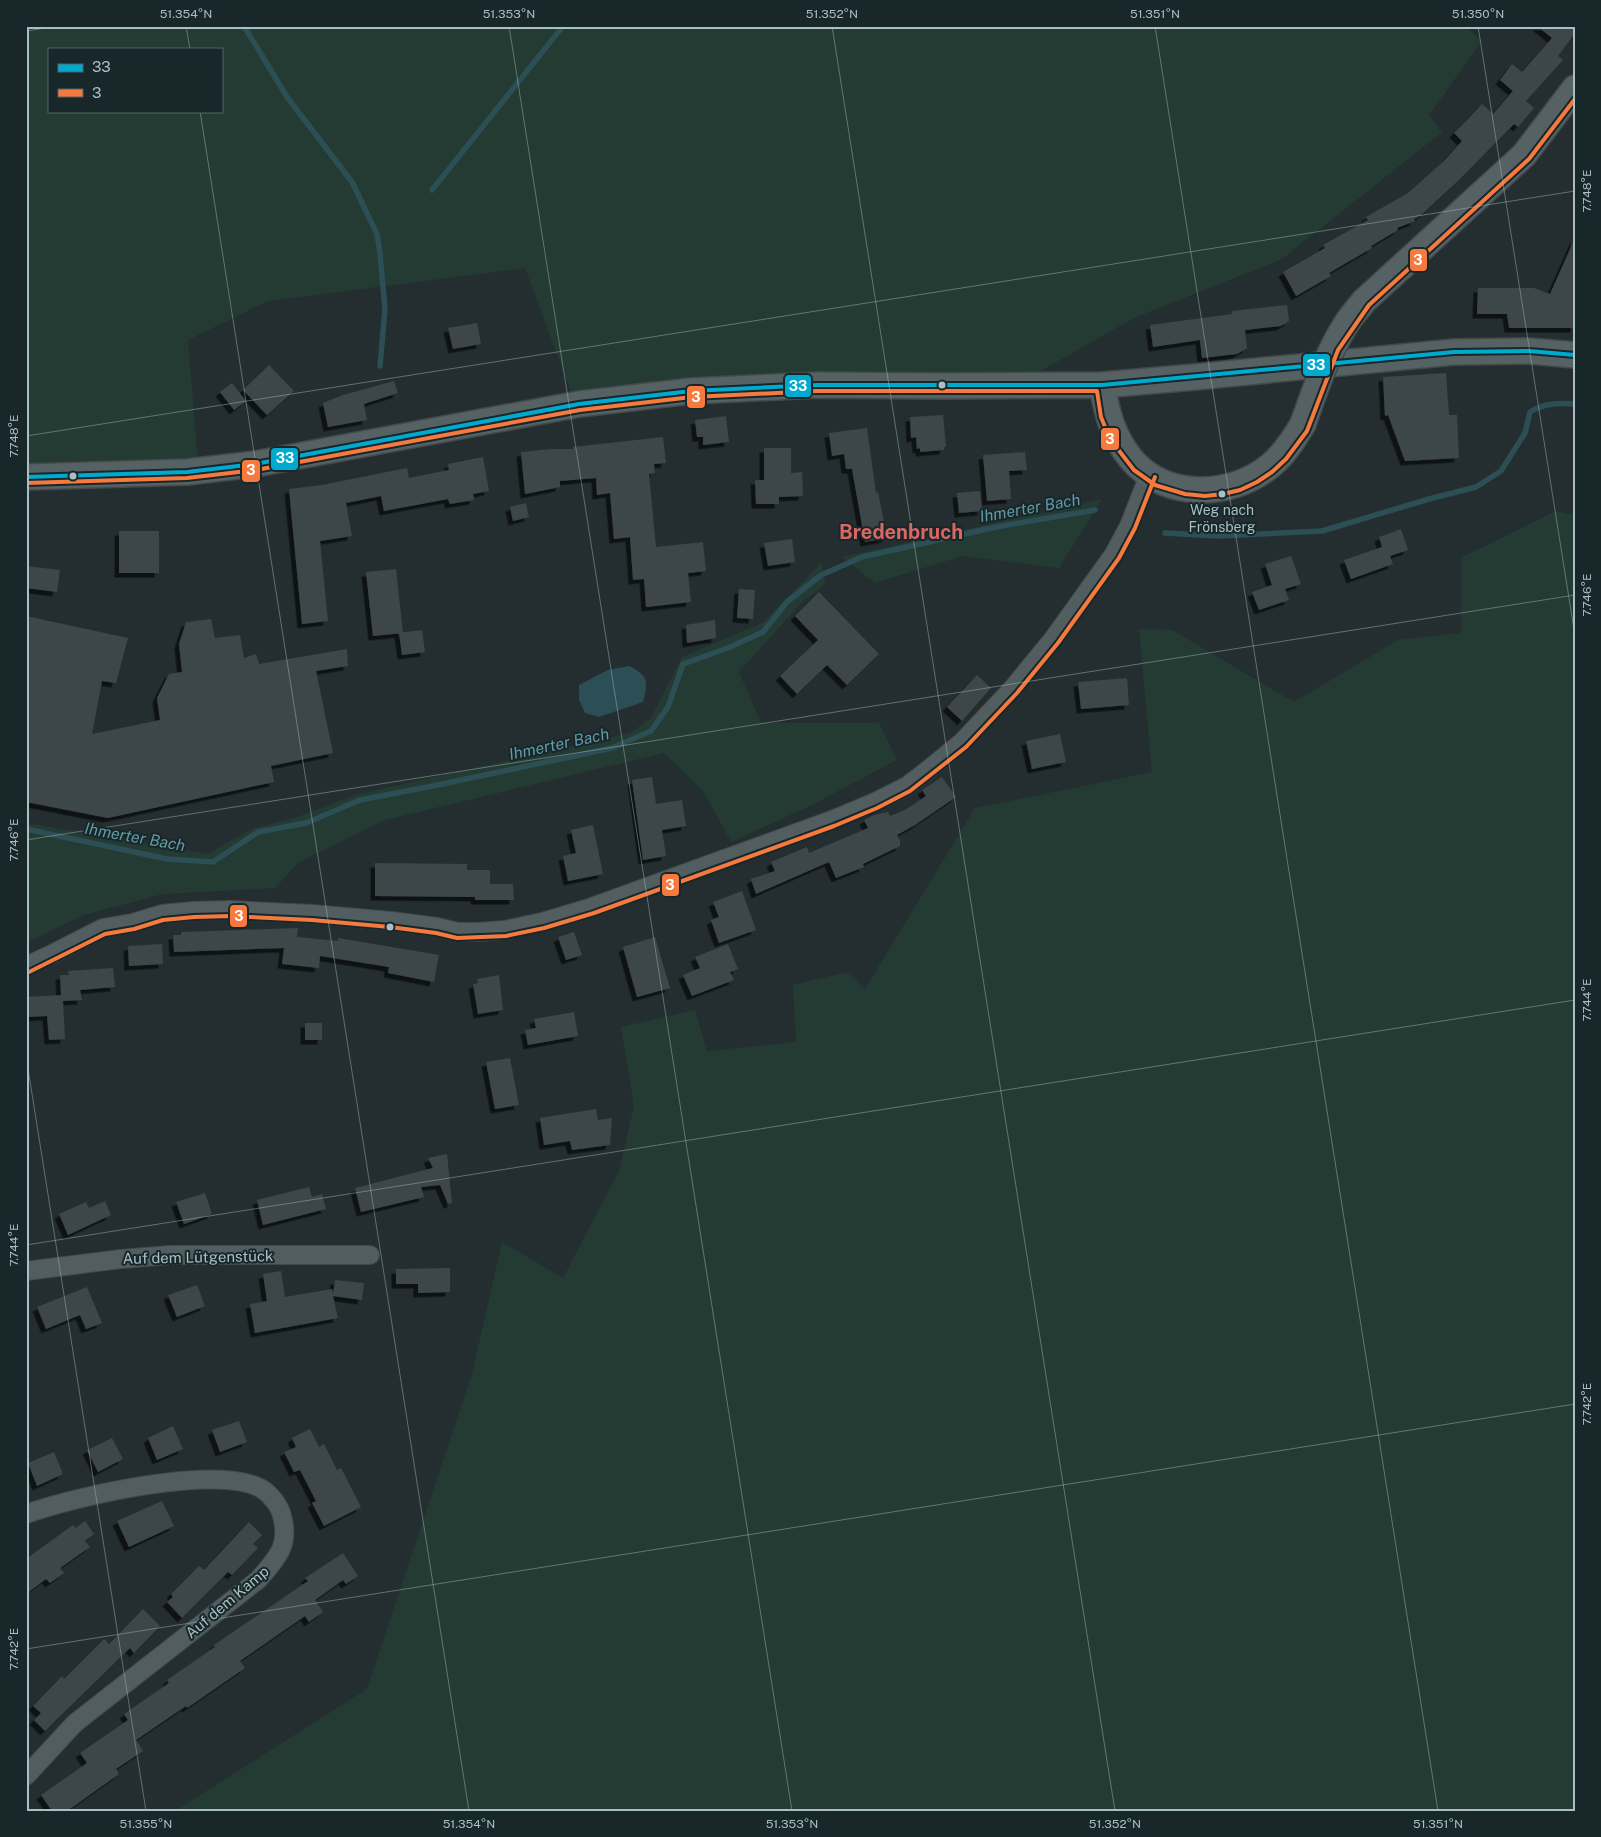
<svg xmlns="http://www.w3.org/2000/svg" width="1601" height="1837" font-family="'Public Sans',sans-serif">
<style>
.green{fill:#243b33;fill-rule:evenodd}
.water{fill:#2c4f56}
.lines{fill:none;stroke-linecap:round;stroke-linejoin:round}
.stream{stroke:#2c4f56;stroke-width:5.5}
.building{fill:#3d4648;filter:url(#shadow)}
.street-casing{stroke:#41494b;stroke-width:20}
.secondary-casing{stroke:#41494b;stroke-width:28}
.street{stroke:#525d5f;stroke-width:18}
.secondary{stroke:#566164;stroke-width:25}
.secondary-bridge-casing{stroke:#41494b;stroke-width:28;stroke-linecap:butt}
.secondary-bridge{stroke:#566164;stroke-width:25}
.bus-1-casing{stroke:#17272a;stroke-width:8}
.bus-2-casing{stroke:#17272a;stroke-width:8}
.bus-1{stroke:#00a9ce;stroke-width:4}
.bus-2{stroke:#f6793e;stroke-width:4}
.ticks{fill:none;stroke:#aabfc4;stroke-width:1;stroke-opacity:0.45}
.bus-dot{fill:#aabfc4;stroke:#17272a;stroke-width:2}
.labels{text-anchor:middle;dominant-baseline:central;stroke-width:4;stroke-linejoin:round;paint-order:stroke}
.bus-label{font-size:14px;fill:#aabfc4;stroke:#17272a}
.street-label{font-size:15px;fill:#aabfc4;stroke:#17272a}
.water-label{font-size:16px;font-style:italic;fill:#619aa5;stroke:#17272a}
.district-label{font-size:20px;font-weight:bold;fill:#db6763;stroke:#17272a}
.line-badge{stroke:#17272a;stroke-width:2}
.badge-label{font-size:14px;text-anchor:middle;font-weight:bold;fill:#fff}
.neatline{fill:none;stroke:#aabfc4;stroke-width:2}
.ticks-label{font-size:12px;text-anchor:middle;fill:#aabfc4}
</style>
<defs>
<filter id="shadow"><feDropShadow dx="-4.5" dy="4.5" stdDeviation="0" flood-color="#0009"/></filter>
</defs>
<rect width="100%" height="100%" fill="#242e30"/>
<path class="green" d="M26 26H1465L1482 41 1429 115 1442 132 1282 259 1136 317 1037 373 572 395 525 268 268 301 188 340 198 463 26 468ZM49 49H221V111H49Z
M1102 499 1059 568 962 556 875 583 842 557Z
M1556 511 1575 515V1811H175L367 1689 472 1374 502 1242 563 1278 619 1171 634 1106 621 1027 695 1010 707 1051 796 1042 793 985 847 972 865 989 975 808 1152 772 1139 629 1172 630 1294 702 1398 640 1461 633V558Z
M822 562 825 584 804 600 739 672 761 723H879L897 760 812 805 731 842 704 792 664 753 385 820 299 862 275 888 163 894 84 915 26 943V823L207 854 254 828 297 817 355 795 630 733 651 718 682 657 762 623Z"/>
<path class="water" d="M629 666C649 676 648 682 643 702L599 717 585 713 579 700V685L608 670Z"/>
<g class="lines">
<path class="stream" d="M244 26 287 97 352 182 377 234 380 253 385 309 380 366
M432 190 563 26
M1165 533 1218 536 1322 531 1429 499 1476 487 1501 471 1525 433 1530 412C1545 403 1557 403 1575 404
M26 829 167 859 213 862 258 832 306 823 360 800 433 786 612 748 651 731 668 707 683 664 728 648 763 632 787 602 821 575 862 557 996 527 1095 510"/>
</g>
<path class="building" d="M1537 26H1575V33L1558 56 1563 60 1526 101 1534 108 1518 127 1514 124 1458 181 1421 215 1414 219 1415 221 1397 228 1398 230 1371 246 1372 248 1329 273 1331 276 1296 296 1283 272 1325 248 1323 245 1368 220 1366 217 1408 193 1445 160 1462 141 1454 133 1468 119 1482 104 1493 114 1513 91 1500 80 1512 64 1522 72 1552 38Z
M1575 238V328H1509L1507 314H1477L1478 288H1534L1550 294Z
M1287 305 1289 321 1281 326 1245 330 1247 348 1237 354 1202 358 1200 340 1153 347 1150 325 1232 314V311Z
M477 323 481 344 453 349 448 328Z
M269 365 294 391 267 415 243 390Z
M1446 373 1449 415H1457L1459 458 1405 461 1388 415 1385 416 1383 377Z
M394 381 398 393 364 404 367 420 328 427 323 403 343 395Z
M232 383 246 401 234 410 220 392Z
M943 415 946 447H944V450L920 452V448L917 449 916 437 911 438 910 417Z
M726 416 729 442 703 445V437H697L695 420Z
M867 428 876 493 878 492 887 538 865 542 852 469H846L844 454 832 456 829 433Z
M663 437 666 463 654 464 655 473 649 474 656 547 703 542 706 571 688 573 691 602 646 607 644 579 633 580 630 537 614 539 610 493 597 495 596 478 560 481V487L525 494 521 452 551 449H573V447Z
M764 448H791V473L802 472 803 496 779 497V504H756L755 480H764Z
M1025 452 1027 470 1009 471 1011 499 987 501 983 455Z
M483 457 489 491 473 494 474 500 450 504 448 499 384 511 381 496 346 503 352 536 320 541 328 621 302 624 289 489 322 485 407 468 409 478 449 470 448 464Z
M980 491 982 511 959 513 957 493Z
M526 503 529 517 513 521 510 507Z
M1401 529 1408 550 1390 556 1393 564 1351 579 1344 560 1382 547 1379 537Z
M119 531H159V573H119Z
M792 539 795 562 768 566 764 543Z
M1291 556 1301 584 1285 589 1289 600 1259 610 1252 592 1272 585 1265 564Z
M26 566 60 570 57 592 26 588Z
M396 569 403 633 373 636 366 572Z
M739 589 755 590 753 619 737 618Z
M819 592 879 654 847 685 827 665 797 694 780 676 818 640 795 616Z
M26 616 128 638 116 683 102 681 92 734 160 720 157 698 169 674 182 672 179 644 186 622 211 619 215 638 240 635 244 658 256 654 259 664 347 649 348 666 316 671 333 753 271 766 274 782 108 818 26 802Z
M715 620 716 638 687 643 686 625Z
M422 630 425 652 402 655 399 633Z
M977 675 991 688 962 721 947 707Z
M1127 678 1129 705 1081 709 1078 682Z
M1060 734 1066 762 1032 769 1026 741Z
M652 777 656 804 682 800 686 826 662 830 666 856 643 860 632 780Z
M942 777 956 797 915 825 897 835 900 840V846L863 864 864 867 836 878 829 862 756 894 751 879 775 871 771 862 807 847 809 853 868 828 864 820 874 815 888 812 890 816 905 810 926 796 922 790Z
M593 825 603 874 568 881 563 856 576 853 571 830Z
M375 863 467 864V870H490V884H513L514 900H475V897L375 896Z
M742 891 756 930 719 943 711 920 719 917 713 902Z
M298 928 297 937 338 941V938L439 955 434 982 388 973 389 967 320 956 319 968 282 964 284 948 174 952 173 935H181V932Z
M574 932 582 955 566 960 558 937Z
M655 937 670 988 637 997 623 947Z
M162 944 163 964 129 966 128 946Z
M728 944 738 969 730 972 734 980 692 996 683 975 700 968 695 957Z
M113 968 115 987 80 990 82 1000 63 1001 65 1039 49 1040 47 1016 26 1017V997L61 995 60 975H69L68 971Z
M499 975 503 1010 478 1014 473 984 478 983 477 979Z
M574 1012 578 1036 528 1045 525 1030 536 1028 534 1019Z
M305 1023H322V1040H305Z
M510 1058 519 1105 495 1109 486 1062Z
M596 1109 598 1120 612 1118 610 1145 572 1150 570 1141 544 1145 540 1118Z
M447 1154 452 1203 448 1204 440 1185 421 1187 424 1197 361 1212 355 1188 433 1168 428 1158Z
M309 1187 312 1197 322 1194 326 1209 263 1225 257 1200Z
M205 1193 212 1214 184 1224 176 1202Z
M105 1201 111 1215 68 1235 59 1214 86 1202 89 1208Z
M450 1268V1292L418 1293V1284H396V1269Z
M281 1271 285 1297 332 1289 333 1294 335 1280 364 1283 362 1300 333 1296 338 1318 255 1333 250 1304 267 1301 263 1274Z
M197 1285 205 1306 177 1317 168 1295Z
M87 1287 102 1323 86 1329 80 1315 46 1329 37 1307Z
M239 1421 247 1442 220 1452 212 1430Z
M173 1426 183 1449 157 1460 148 1438Z
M310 1429 319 1447 324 1444 337 1470 341 1468 361 1507 324 1526 312 1503 316 1501 300 1470 294 1472 284 1452 296 1447 292 1438Z
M112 1438 123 1459 98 1472 87 1450Z
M54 1452 63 1474 37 1486 28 1463Z
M162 1501 174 1526 129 1547 117 1521Z
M85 1521 94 1534 85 1541 90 1547 60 1568 64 1573 50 1583 46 1579 26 1594V1559L73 1525 76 1528Z
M249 1522 262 1535 253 1544 258 1548 232 1575 228 1572 182 1618 167 1602 173 1597 171 1594 199 1566 204 1570Z
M343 1553 358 1576 346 1584 343 1580 315 1600 323 1612 309 1622 305 1616 240 1661 245 1668 187 1708 186 1706 136 1740 143 1751 116 1769 119 1774 67 1811H52L41 1795 87 1763 80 1753 128 1720 124 1714 169 1683 167 1680 215 1647 214 1645 308 1581 305 1578Z
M143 1609 160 1626 134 1653 130 1648 45 1731 34 1720 41 1713 33 1706 62 1676 64 1679 104 1639 109 1644Z"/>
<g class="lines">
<defs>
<path id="street" d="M26 966 52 954 103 928 132 923 162 914 194 911 230 910 312 914 391 921 437 927 458 932H478L505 930 542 922 592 907 832 820 875 802 907 786 929 769 962 742 1012 689 1053 639 1114 554 1129 526 1149 475
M26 1271 121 1259 170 1255H370
M26 1514C74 1497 217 1463 262 1489 270 1494 280 1506 282 1516 290 1546 277 1558 259 1579L75 1723 26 1776"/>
<path id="secondary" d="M1364 301 1524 155 1575 88
M1102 385C1107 413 1112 435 1131 459 1166 500 1231 498 1270 466 1284 455 1294 439 1303 424
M26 477 187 472 255 464 579 404 691 391 817 385 943 386 1102 385 1195 377 1454 352 1529 351 1575 355"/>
</defs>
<use href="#street" class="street-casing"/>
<use href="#secondary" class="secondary-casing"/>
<use href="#street" class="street"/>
<use href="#secondary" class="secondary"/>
<defs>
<path id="secondary-bridge" d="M1303 424C1315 390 1326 356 1345 326 1350 317 1358 309 1364 301"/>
</defs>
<use href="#secondary-bridge" class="secondary-bridge-casing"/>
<use href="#secondary-bridge" class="secondary-bridge"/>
<defs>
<path id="bus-1" d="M26 477 187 472 255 464 579 404 691 391 817 385H1102L1454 352 1529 351 1575 355"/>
<path id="bus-2" d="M26 483 187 478 256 470 580 410 692 397 817 391H1097L1101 417 1110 439 1134 470 1155 485 1185 494 1205 496 1223 494 1240 490 1257 482 1272 472 1286 459 1307 431 1338 350 1369 305 1529 159 1575 99
M29 972 105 934 134 929 163 920 194 917 230 916 312 920 390 927 436 933 457 938 506 936 544 928 594 913 834 826 877 808 910 791 966 747 1017 693 1058 643 1119 558 1135 528 1155 477"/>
</defs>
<use href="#bus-1" class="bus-1-casing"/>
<use href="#bus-2" class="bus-2-casing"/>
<use href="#bus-1" class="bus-1"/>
<use href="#bus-2" class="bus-2"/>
</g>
<path class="ticks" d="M186 26 190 49M509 26 792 1811M832 26 1115 1811M1155 26 1438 1811M1478 26 1575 636M26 31 59 26M200 111 469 1811M26 436 1575 191M26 840 1575 595M26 1056 146 1811M26 1245 1575 1000M26 1649 1575 1404M1562 1811 1575 1809"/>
<g class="bus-dot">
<circle cx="942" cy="385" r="4.5"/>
<circle cx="73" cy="476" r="4.5"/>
<circle cx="1222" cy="494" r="4.5"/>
<circle cx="390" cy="927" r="4.5"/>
</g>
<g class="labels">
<g class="bus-label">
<text x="1222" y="510">Weg nach<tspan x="1222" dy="17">Frönsberg</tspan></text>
</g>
<g class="street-label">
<text transform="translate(198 1257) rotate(-1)">Auf dem Lütgenstück</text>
<text transform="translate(227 1602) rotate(-40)">Auf dem Kamp</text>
</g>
<g class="water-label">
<text transform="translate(1030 508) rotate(-10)">Ihmerter Bach</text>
<text transform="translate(559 744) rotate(-12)">Ihmerter Bach</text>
<text transform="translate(135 837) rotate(10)">Ihmerter Bach</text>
</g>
<g class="district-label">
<text x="901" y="532">Bredenbruch</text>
</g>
</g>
<g class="line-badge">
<rect x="1409" y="248" width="19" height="24" rx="5" fill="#f6793e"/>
<rect x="1302" y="353" width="29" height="24" rx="5" fill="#00a9ce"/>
<rect x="784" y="374" width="28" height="24" rx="5" fill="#00a9ce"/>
<rect x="686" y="385" width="20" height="24" rx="5" fill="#f6793e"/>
<rect x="1100" y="427" width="20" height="24" rx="5" fill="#f6793e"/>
<rect x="270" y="447" width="29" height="24" rx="5" fill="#00a9ce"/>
<rect x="241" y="459" width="20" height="24" rx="5" fill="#f6793e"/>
<rect x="661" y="873" width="19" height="24" rx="5" fill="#f6793e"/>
<rect x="229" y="904" width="19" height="24" rx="5" fill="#f6793e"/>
</g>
<g class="badge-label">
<text x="1418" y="265">3</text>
<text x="1316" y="370">33</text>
<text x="798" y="391">33</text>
<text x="696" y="402">3</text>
<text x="1110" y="444">3</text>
<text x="285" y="463">33</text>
<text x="251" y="475">3</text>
<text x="670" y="890">3</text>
<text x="239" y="921">3</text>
</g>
<rect width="1601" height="1837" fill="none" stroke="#17272a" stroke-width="55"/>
<rect x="48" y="48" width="175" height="65" fill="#17272a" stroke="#526468"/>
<rect x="58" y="64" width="25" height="8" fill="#00a9ce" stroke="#526468"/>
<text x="92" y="72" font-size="15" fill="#aabfc4">33</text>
<rect x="58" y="89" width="25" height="8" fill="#f6793e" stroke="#526468"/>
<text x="92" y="98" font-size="15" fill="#aabfc4">3</text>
<rect x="28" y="28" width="1546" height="1782" class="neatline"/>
<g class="ticks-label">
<text x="186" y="18">51.354°N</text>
<text x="509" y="18">51.353°N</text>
<text x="832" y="18">51.352°N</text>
<text x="1155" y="18">51.351°N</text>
<text x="1478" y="18">51.350°N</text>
<text transform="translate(1587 191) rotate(-90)" y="4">7.748°E</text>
<text transform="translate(14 436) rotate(-90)" y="4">7.748°E</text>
<text transform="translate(1587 595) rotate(-90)" y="4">7.746°E</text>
<text transform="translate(14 840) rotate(-90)" y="4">7.746°E</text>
<text transform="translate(1587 1000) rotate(-90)" y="4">7.744°E</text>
<text transform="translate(14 1245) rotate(-90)" y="4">7.744°E</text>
<text transform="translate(1587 1404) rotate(-90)" y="4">7.742°E</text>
<text transform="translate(14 1649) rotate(-90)" y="4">7.742°E</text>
<text x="146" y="1828">51.355°N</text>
<text x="469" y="1828">51.354°N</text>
<text x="792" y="1828">51.353°N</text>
<text x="1115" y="1828">51.352°N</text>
<text x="1438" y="1828">51.351°N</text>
</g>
</svg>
